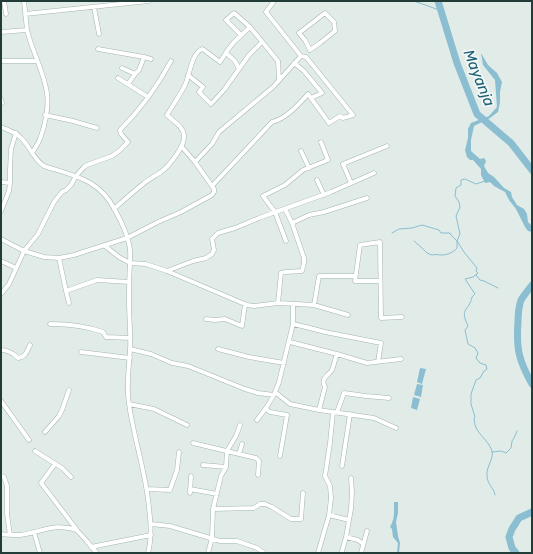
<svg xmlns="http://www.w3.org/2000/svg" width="533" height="554" font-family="Rubik,sans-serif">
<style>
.water{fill:#8abed0}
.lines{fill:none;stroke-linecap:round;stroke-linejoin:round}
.stream{stroke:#8abed0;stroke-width:1}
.river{stroke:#8abed0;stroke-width:7}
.street-casing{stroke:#a4b4b0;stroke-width:5}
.street{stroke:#fff;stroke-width:4}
.labels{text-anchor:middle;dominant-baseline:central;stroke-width:3.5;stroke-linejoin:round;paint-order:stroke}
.water-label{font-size:15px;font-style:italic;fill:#1d5f77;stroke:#f2f8f5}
</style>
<rect width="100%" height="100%" fill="#e1ece8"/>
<path class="water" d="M481 53 488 65 497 73 502 82 500 92V102L498 112 490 118 474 126 471 140V151L480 159 484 158 486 161 484 166 488 173 494 177 504 188 511 192 512 197 517 205 524 209 527 214 528 222 532 226V232L528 231 525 227 516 209 509 200 505 192 494 186 490 182 485 183 481 175V169L473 160H470L467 157 465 150 468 138V129L471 123 489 116 497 107 495 80 483 65Z
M420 368 426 369 422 384 417 382Z
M417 384 423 385 421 397 414 395Z
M413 397 420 399 417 410 411 408Z
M394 502H398V513L396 522 398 536 400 543 399 553H397L398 543 393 537 392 529 390 527C395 519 394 511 394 502Z"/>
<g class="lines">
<path class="stream" d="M414 1 442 11
M485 181 476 184 465 179 461 180V185L456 188 455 196 459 202 460 207 456 216 460 234 457 241 464 252 477 268 476 271 478 273 473 277 465 279 475 294 472 297C469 312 459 307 468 326L465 330 468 344 475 348 478 353 476 358 480 363 486 365 487 369 484 371 480 378 476 380 471 394V404L475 417 474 418C474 434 488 438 492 451 494 459 486 467 487 475 487 485 494 487 495 495
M392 233 399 229 412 228 422 225 439 230 441 233H450L451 235 457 241V248C454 252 447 255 442 255 438 255 436 254 432 255L427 253 422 248 414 241
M476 275 480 280 484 281 498 288
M492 452 501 451 506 453 511 448 512 441 514 438 517 431"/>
<path class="river" d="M438 1 457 63 477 114 511 143 532 170
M532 285C529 289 524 295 521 300 519 306 518 315 518 322 516 349 519 361 532 384
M516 553 512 548 509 537 512 529 519 518 532 512"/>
<defs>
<path id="street" d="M4 1 6 14
M24 1 27 30
M94 7 99 34
M325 13 334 22 335 31 320 43 310 50 305 40 299 33Z
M25 14 149 1
M1 32 27 30C32 51 44 72 47 93 49 107 45 126 40 139 38 144 35 148 32 153
M241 35 226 20 234 13 250 27 278 61 279 79
M98 49 144 57 151 59
M226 53 235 61 239 69
M1 61H37
M294 63 304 71 322 93 311 98
M122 68 135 74 139 70 144 57
M188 75 203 87 199 92 211 104 224 90 249 55 262 42
M118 78 148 97
M128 84 135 74
M1 99 2 103H1
M45 115 73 121 97 128
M1 127C8 130 16 132 21 138 30 146 33 159 44 166 75 176 99 179 115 210 121 221 127 233 129 244 131 251 130 258 130 265 129 277 129 289 129 301 129 318 131 334 130 350 129 368 126 386 129 404 134 439 146 473 149 508 151 523 152 538 148 553
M301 151 309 168
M195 162 212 144 219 132 273 87 301 56
M317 180 324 195
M1 182 10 183
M351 183 343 164 387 146
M212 186 272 122C286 119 299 104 308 94L329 123 340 116 343 118 353 115 306 57 301 56 266 12 274 1
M114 209C124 200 133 192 143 184 149 179 155 176 161 172 169 166 185 146 184 136 184 127 173 121 167 115 173 105 180 95 185 85 190 75 191 54 202 49L204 50 220 62 227 51 234 42 250 27
M1 211 9 191 10 183V170L11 149 16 133
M292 223 309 215 324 212 367 198
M1 239 24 251 44 257 59 258 74 255 127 238 158 222 181 212 212 195 214 192V189L195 162 182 147
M286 241 275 212 263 196 285 185 303 170 328 160 321 142
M105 246 119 257 130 263 146 264 167 271 247 305 254 306 278 303 314 305 348 315
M59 258 66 291 69 303
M1 261 16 268
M167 271 193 261 206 258 212 254 214 250 212 239 218 233 235 228 259 218 331 192 374 173
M380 281H355L360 245 380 242 381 318 402 317
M66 291 97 280 129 282
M1 294 9 284 24 251 38 234 54 202 62 192 66 190 71 185 76 176 84 167 87 165 112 156 119 151 128 142 121 134 120 130C141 109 157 87 171 61
M278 303 281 273 286 272 302 271 304 263V258L292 223 285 209
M314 305 319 276H355
M206 319 215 320 225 319 242 326 245 304
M50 324C68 324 86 326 103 332L106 337 130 338
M293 324 306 327 325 332 381 343 378 362
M290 342 337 354 367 363 401 359
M130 349 151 354 172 363 188 366 245 389 258 393 274 395
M218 349 249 357 284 363
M1 350C8 350 13 353 18 358 26 357 27 351 30 345
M81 352 130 358
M275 392 290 404 319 410 374 418 396 428
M1 401 29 440
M129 404 154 409 187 425
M266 409 270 412 287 415 280 456
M319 410 325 387C320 378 328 376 332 370 334 365 335 359 337 354
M337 412 344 393 366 396 389 398
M257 420 266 408 274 395 279 382 293 324V304
M45 432 59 416 62 410 69 390
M193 443 256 458 259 461 258 475
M35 451 62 468 71 477
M239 454 242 444
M55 464 41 483 77 530
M203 465 226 467
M342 466 350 414
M1 476 4 477 7 486V514L10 535
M147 489 170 490 177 470 179 452
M190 489 217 494
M190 493 191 476
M213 509 254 508 260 504H265L272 507 291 519H301L303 493
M329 515 349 520
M151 524 170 526 220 541H237L257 548 264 553
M34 532 40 553
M1 534C7 535 14 535 20 535 38 533 57 522 76 530 80 532 92 548 97 553
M346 537 358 540 363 544
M91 547 151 535
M208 553 212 538 213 509 221 476 226 467 227 451 236 436 240 425
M318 553 329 515 331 498 330 486 325 476 330 443 333 412
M342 553V551L346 537 351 509 352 492 351 478
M361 553 367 531"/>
</defs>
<use href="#street" class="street-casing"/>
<use href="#street" class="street"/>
</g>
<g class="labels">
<g class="water-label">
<text transform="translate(479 78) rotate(68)">Mayanja</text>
</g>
</g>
<rect width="533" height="554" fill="none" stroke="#223c38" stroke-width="4"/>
</svg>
